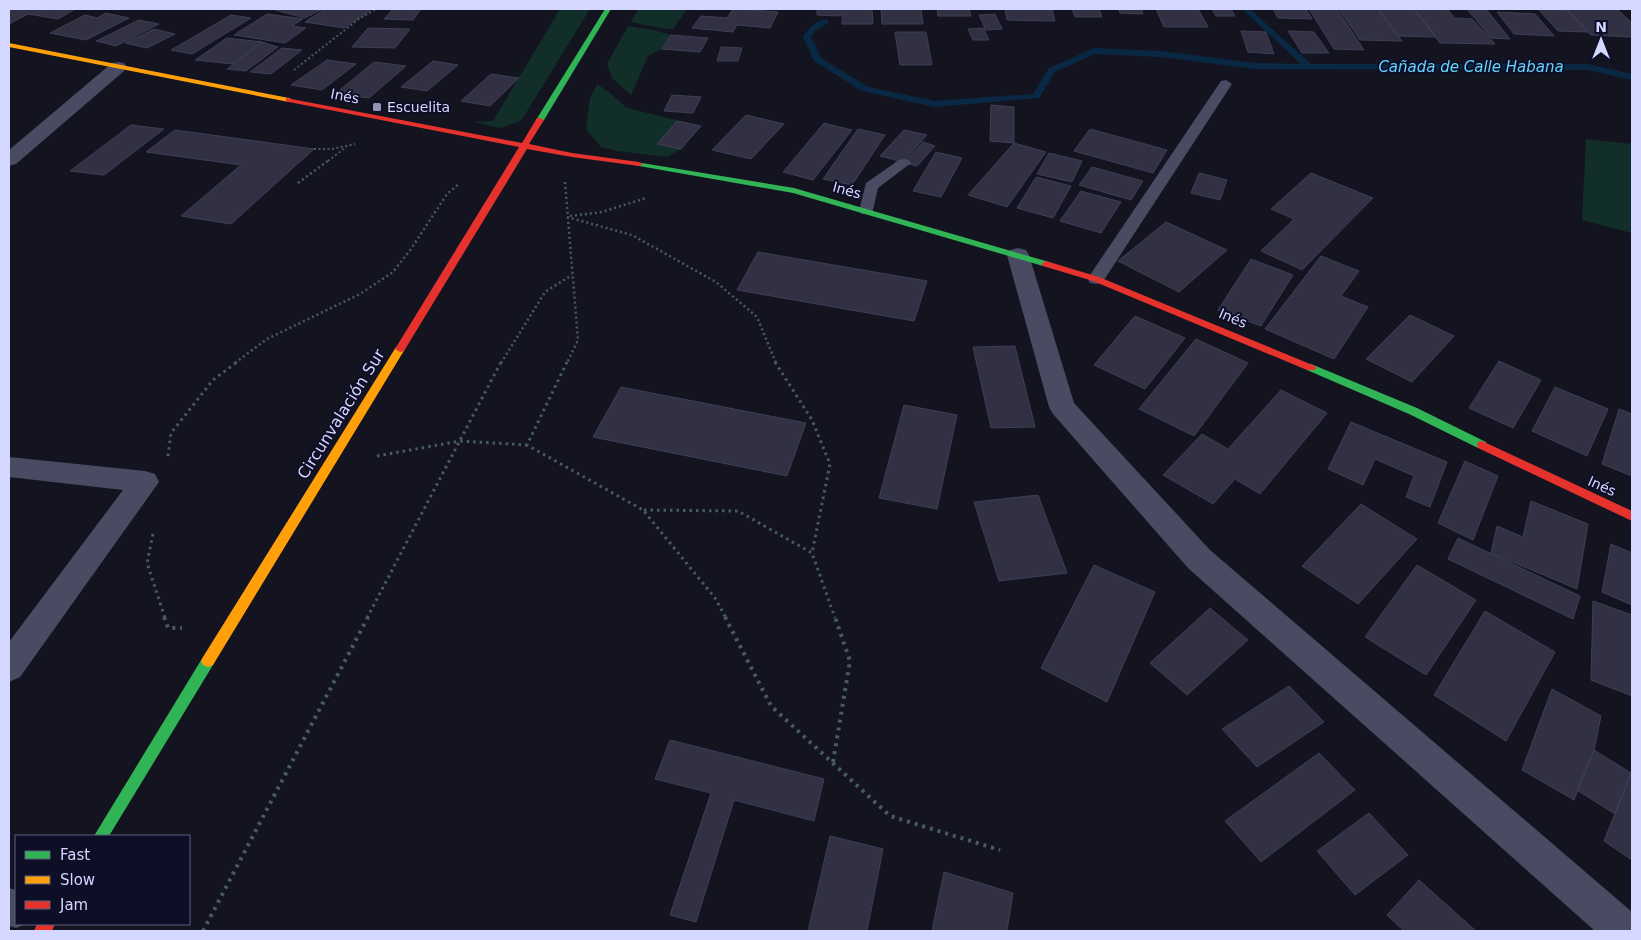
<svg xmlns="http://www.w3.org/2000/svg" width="1641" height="940" font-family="'DejaVu Sans',sans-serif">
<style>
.green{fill:#112e29}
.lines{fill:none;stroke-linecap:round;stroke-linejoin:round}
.stream{fill:#082844;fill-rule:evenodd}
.building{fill:#313143;stroke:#3f3e56}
.path-far3{stroke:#465b65;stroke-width:2;stroke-dasharray:2 2.5;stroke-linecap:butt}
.path-far2{stroke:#465b65;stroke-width:2.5;stroke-dasharray:2 3;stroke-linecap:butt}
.path-far1{stroke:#465b65;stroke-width:3;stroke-dasharray:2.5 4;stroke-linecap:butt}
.path{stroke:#465b65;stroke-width:4;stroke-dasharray:3 5;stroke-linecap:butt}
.lane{fill:#484b62;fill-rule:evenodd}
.street{fill:#484b62;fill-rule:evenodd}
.fast{fill:#30b455;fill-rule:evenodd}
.slow{fill:#ff9f0a;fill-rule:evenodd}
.jam{fill:#e5322d;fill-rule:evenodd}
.poi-dot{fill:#9193b1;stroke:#0e0e27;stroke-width:2}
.labels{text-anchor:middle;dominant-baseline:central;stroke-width:4;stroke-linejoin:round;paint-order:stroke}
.far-street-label{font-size:14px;fill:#d4d7ff;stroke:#0e0e27}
.far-poi-label{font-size:14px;fill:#d4d7ff;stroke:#0e0e27;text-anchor:start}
.far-water-label{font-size:15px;font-style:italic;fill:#62d4ff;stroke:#0e0e27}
.street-label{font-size:16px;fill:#d4d7ff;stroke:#0e0e27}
</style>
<rect width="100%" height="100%" fill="#141421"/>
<path class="green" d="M560 9H590L521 121 500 128 473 122 493 121Z
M638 9H687L673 29H665L631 22Z
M628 26 653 30 671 35 662 49 648 56 631 95 612 78 607 64Z
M597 84 609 92 627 108 701 126 681 149 667 157 617 151 601 147 586 129 590 98Z
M1586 139 1632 144V233L1582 220Z"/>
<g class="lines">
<path class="stream" d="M1242 9H1250L1311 64H1588L1632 74V80L1588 70 1255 69 1161 57 1095 54 1055 72 1039 98 935 107 862 91 814 61 803 37C808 28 817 19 828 19V23L815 31 811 37 821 58 868 87 935 101 1033 94 1049 68 1094 48 1161 51 1255 63 1301 64Z"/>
</g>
<path class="building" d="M9 9H75L58 19 28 14 9 24Z
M278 9H322L305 18 275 10Z
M325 9H372L344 28 305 22Z
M393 9H421L413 20 384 19Z
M733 9H739L778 12 770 28 737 25 733 32 692 28 701 16 727 18Z
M817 9H841V16L817 15Z
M843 9H872L873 24H842Z
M881 9H921L923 24H882Z
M937 9H969L971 16H938Z
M1005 9H1052L1055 21 1007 20Z
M1072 9H1099L1102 17H1075Z
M1119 9H1141L1143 14 1120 13Z
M1156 9H1198L1208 27H1164Z
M1212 9H1231L1235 16H1216Z
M1273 9H1306L1312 19 1278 18Z
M1309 9H1337L1364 50 1334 49Z
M1339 9H1378L1402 41 1360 40Z
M1378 9H1414L1436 37 1398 36Z
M1414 9H1447L1455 18 1472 19 1495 44 1440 43Z
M1467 9H1486L1510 39 1491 38Z
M1538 9 1567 10 1588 32 1558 31Z
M1566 9H1617L1632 23V37L1591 35Z
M1497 12 1535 14 1554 36 1514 34Z
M106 13 129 18 86 40 50 33 85 15 97 18Z
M267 14 303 19 292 26 306 28 285 43 234 35Z
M995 14 1002 29 984 30 989 40H973L968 29 985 28 979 15Z
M231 15 251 18 192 54 171 50Z
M139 20 159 24 116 46 96 41Z
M368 28 410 29 395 48 352 47Z
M154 29 175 34 147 48 125 43Z
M1241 31 1266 32 1274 54 1248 52Z
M1288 31 1314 32 1329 53H1302Z
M895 32H926L932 65H900Z
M671 35 708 38 700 52 662 49Z
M227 38 262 42 233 64 195 60Z
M262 42 278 47 246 71 227 69Z
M721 47 742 48 738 61H717Z
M282 48 302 50 271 74 250 72Z
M327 60 356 64 322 90 291 85Z
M433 61 458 65 427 91 401 87Z
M374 62 406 66 369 98 335 94Z
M491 74 519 78 490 106 461 101Z
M672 95 701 97 693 113 664 111Z
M991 105 1014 107V143L990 141Z
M746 115 784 124 751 159 712 150Z
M677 121 701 126 681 149 657 144Z
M824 123 852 130 813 180 783 172Z
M131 125 164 129 104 175 70 171Z
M858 129 885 135 852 185 823 179Z
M1090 129 1167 150 1153 173 1074 151Z
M175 130 314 149 231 224 181 216 241 165 146 152Z
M904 130 927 135 903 162 880 156Z
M923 142 935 146 917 166 904 163Z
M1014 143 1046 152 1007 207 968 195Z
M936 152 962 158 941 197 913 191Z
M1049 153 1082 161 1072 182 1037 174Z
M1092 167 1143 181 1131 200 1079 185Z
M1199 173 1227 180 1220 200 1191 193Z
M1311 173 1373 198 1302 270 1261 251 1294 219 1271 209Z
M1036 177 1071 186 1053 218 1017 208Z
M1081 191 1121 202 1101 233 1060 221Z
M1166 222 1227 250 1179 292 1118 261Z
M758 252 927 281 914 321 737 290Z
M1321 256 1359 271 1341 296 1368 307 1334 359 1265 329Z
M1251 259 1293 275 1261 326 1218 310Z
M1410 315 1454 336 1412 382 1366 359Z
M1135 316 1185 338 1145 389 1094 365Z
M1196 339 1248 363 1194 436 1139 409Z
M1015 346 1035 427 991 428 973 347Z
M1499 361 1541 380 1513 428 1469 408Z
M621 387 806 423 787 476 593 437Z
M1555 387 1608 409 1587 456 1532 431Z
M1281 390 1327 413 1260 494 1235 479 1213 504 1163 475 1202 434 1228 449Z
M904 405 957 415 937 509 879 498Z
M1619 409 1632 414V476L1602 464Z
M1351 422 1447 462 1430 507 1406 497 1414 476 1375 459 1363 485 1328 469Z
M1465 461 1498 476 1473 540 1438 523Z
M1038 495 1067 573 999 581 974 502Z
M1531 501 1588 524 1577 589 1491 553 1497 526 1523 537Z
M1361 504 1417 539 1358 604 1302 566Z
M1458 538 1580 596 1573 619 1448 559Z
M1611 544 1632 553V605L1602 592Z
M1094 565 1155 592 1107 702 1041 668Z
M1417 565 1476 600 1426 675 1365 637Z
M1593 601 1632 615V696L1591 680Z
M1210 608 1248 640 1187 695 1150 663Z
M1485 611 1555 652 1506 741 1434 695Z
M1289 686 1324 722 1257 767 1222 729Z
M1552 689 1601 716 1594 750 1574 800 1522 770Z
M670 740 824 779 814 821 734 800 696 922 670 915 711 793 655 779Z
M1594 750 1631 773 1615 814 1577 790Z
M1319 753 1355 790 1261 862 1225 821Z
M1632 771V860L1604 841Z
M1369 813 1408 855 1355 895 1317 851Z
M830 836 883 849 867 931H808Z
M944 872 1013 893 1007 931H932Z
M1419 880 1476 931H1404L1387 915Z"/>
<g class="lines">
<path class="path-far3" d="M294 70 360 18 376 9
M314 149H332L355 144
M328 161 346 147"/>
<path class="path-far2" d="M565 182 578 340 567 363
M298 183 329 160
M570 216 602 212 646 198
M567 217 632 235 716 282 757 317 776 363
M235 363 267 339 360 294 393 272 411 249 447 194 460 183
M501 363 545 292 572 275"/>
<path class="path-far1" d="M567 362 527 445 643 510 715 598 726 618
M775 362 812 420 830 464 812 553
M168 456 171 433 213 380 237 362
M377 456 460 441 527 445
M644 510 738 511 812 553 835 618
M153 534 147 563 165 618
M367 618 501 362"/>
<path class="path" d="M164 617 168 628H182
M725 617 771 706 890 816 1000 850
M833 762 850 661 835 617
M203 931 368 617"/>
<path class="lane" d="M1226 80 1232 84 1102 283 1096 284 1090 283 1088 279 1090 275 1221 81Z
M904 159 909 160 911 163 878 188 872 214H862L859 211 866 183 899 160Z"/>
<path class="street" d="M118 62 124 63 127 67 124 71 16 164 9 166V150L112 63Z
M1018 248 1026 250 1029 255 1074 403 1210 550 1632 912V931H1595L1188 568 1053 414 1049 407 1007 255 1010 250Z
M9 457 145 471 155 474 159 482 20 677 9 682V642L123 490 9 477Z
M9 888 16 890V924H27L16 928 9 926Z"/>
<path class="fast" d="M605 9H611L544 120 537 122 536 120Z
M636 162 794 188 1049 262 1051 264 1049 266H1043L793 193 639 166H636Z
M1311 364 1417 408 1486 442 1487 445 1486 448H1478L1409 414 1307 370 1306 368Z
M208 655 213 657 215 661 213 665 109 836H94L203 657Z"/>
<path class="slow" d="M9 43 289 98 293 100 289 102 9 47Z
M400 346 405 349 213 665 208 667 203 665 201 661 203 657 396 347Z"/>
<path class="jam" d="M286 98 522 143 537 118H540L544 120 529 144 572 153 639 162 643 164 639 166 572 157 527 149 404 351 400 352 395 349 519 147 289 102H286Z
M1046 261 1099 277 1315 366 1316 368 1315 370H1307L1093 281 1043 266 1041 264Z
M1482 441 1632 511V521L1478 448 1477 445 1478 442Z
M37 924H55L52 931H34Z"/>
</g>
<rect class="poi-dot" x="372" y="102" width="10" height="10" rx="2.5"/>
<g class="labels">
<g class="far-street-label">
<text transform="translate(345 96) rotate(11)">Inés</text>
<text transform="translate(847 190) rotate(15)">Inés</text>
<text transform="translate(1233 318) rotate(23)">Inés</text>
<text transform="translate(1602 486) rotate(24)">Inés</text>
</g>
<g class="far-poi-label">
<text x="387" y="107">Escuelita</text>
</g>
<g class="far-water-label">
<text x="1471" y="67">Cañada de Calle Habana</text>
</g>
<g class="street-label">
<text transform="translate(341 414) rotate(-58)">Circunvalación Sur</text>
</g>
</g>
<rect width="1641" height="940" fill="none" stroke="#d4d7ff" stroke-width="20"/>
<rect x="15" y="835" width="175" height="90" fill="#0e0e27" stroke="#5d5e7d"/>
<rect x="25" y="851" width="25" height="8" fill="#30b455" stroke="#5d5e7d"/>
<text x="60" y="860" font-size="15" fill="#d4d7ff">Fast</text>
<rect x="25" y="876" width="25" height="8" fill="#ff9f0a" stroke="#5d5e7d"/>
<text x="60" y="885" font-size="15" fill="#d4d7ff">Slow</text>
<rect x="25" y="901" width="25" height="8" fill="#e5322d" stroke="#5d5e7d"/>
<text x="60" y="910" font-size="15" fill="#d4d7ff">Jam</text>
<g transform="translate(1601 40)" stroke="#0e0e27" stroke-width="4" paint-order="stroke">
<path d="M0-4L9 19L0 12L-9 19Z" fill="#d4d7ff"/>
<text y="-8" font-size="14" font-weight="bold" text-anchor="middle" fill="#d4d7ff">N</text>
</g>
</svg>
